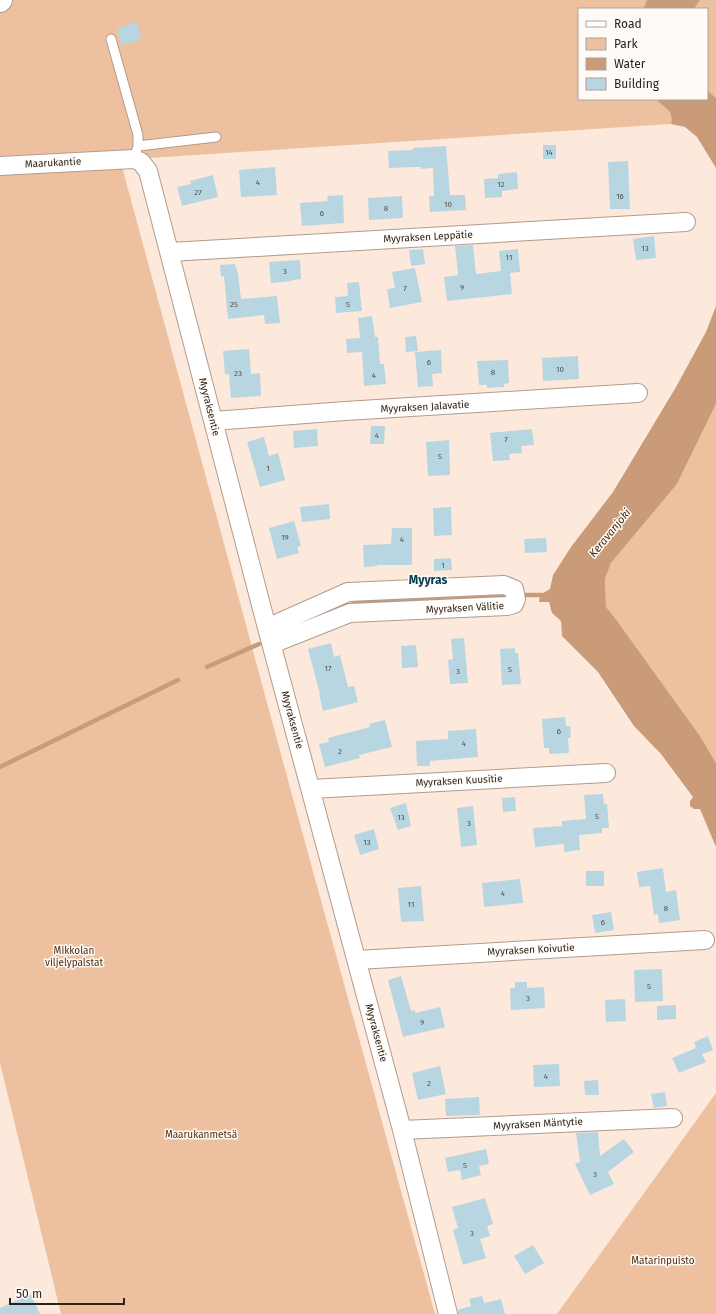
<svg xmlns="http://www.w3.org/2000/svg" width="716" height="1314" font-family="'Fira Sans',sans-serif">
<style>
.green{fill:#edc1a0}
.water{fill:#c99b79}
.lines{fill:none;stroke-linecap:round;stroke-linejoin:round}
.stream{stroke:#c99b79;stroke-width:4.5}
.building{fill:#b8d6e1}
.service-casing{stroke:#b29b8b;stroke-width:11}
.minor-casing{stroke:#b29b8b;stroke-width:20}
.motorway-casing{stroke:#b29b8b;stroke-width:24}
.service{stroke:#fff;stroke-width:9}
.minor{stroke:#fff;stroke-width:18}
.motorway{stroke:#fff;stroke-width:22}
.labels{text-anchor:middle;dominant-baseline:central;stroke-width:3;stroke-linejoin:round;paint-order:stroke}
.number-label{font-size:8px;fill:#4e4f4c}
.street-label{font-size:10px;fill:#2a221b;stroke:#fffaf6}
.park-label{font-size:10px;fill:#4b2c11;stroke:#fffaf6}
.water-label{font-size:11px;font-style:italic;fill:#4b2b11;stroke:#fffaf6}
.quarter-label{font-size:12px;font-weight:bold;fill:#07404f;stroke:#fffaf6}
</style>
<rect width="100%" height="100%" fill="#fde9db"/>
<path class="green" d="M0 0H647L643 9H579V99H656C664 109 674 109 671 124L134 159 121 163 295 806 435 1314H61L0 1063Z
M700 0H716V98L707 90V9H694Z
M716 404V763L700 736 615 618 606 607 605 579 611 563 677 484Z
M716 1093V1314H557Z"/>
<path class="water" d="M647 0H700L694 9H643Z
M707 90 716 98V168L697 137 685 127 671 124C674 109 664 109 656 99H707Z
M716 306V404L677 484 611 563 605 579 606 607 615 618 700 736 716 763V847L700 809H694L690 806V801L693 797 661 754 634 726 598 672 562 636 561 621 552 613 549 602H539L540 595 550 589 553 575 571 547 613 492 676 387 706 332Z"/>
<g class="lines">
<path class="stream" d="M520 595H546
M351 605 357 603 506 596
M314 617 332 611
M207 667 259 644
M0 767 178 680"/>
</g>
<path class="building" d="M137 22 141 39 122 45 117 28Z
M543 145H556V159H543Z
M446 146 450 195H465L466 210 430 212 429 196H434L433 168 421 169V167H414L389 168 388 151 413 150V148Z
M628 161 630 209H610L608 162Z
M275 167 277 195 241 197 239 170Z
M517 172 518 189 502 191V197L485 198 484 179 498 178V174Z
M213 175 218 197 182 206 177 187 191 184 190 181Z
M343 195 344 223 302 226 300 203 328 201 327 196Z
M402 196 403 218 369 220 368 198Z
M654 236 656 258 636 260 633 239Z
M473 245 476 274 501 271 499 251 518 249 520 272 510 273 512 294 447 301 444 277 458 275 455 246Z
M423 249 425 264 411 266 409 250Z
M300 260 301 279 292 280V281L271 283 269 262Z
M235 264 238 273 241 299 277 296 280 323 265 324 264 315 228 319 224 276 221 277 220 265Z
M415 268 422 302 390 308 387 289 395 288 392 272Z
M359 282 362 311 336 313 335 297 348 296 347 283Z
M372 316 375 337H378L380 364H384L386 384 364 386 362 352 347 353 346 339 360 338 358 318Z
M416 336 418 351 406 352 405 337Z
M249 349 251 374 260 373 261 396 231 398 229 374 225 375 223 351Z
M441 350 442 373 432 374 433 386 418 387 415 352Z
M578 356 579 379 543 381 542 358Z
M508 360 509 383 504 384V387L487 388V385H479L477 361Z
M371 426H385L384 444H370Z
M317 429 318 446 294 448 293 431Z
M532 429 534 445 521 446 522 453 509 454 510 460 493 461 490 433Z
M264 437 269 456 278 453 285 480 260 487 247 442Z
M449 440 450 475 428 476 426 442Z
M329 504 330 519 302 522 300 507Z
M451 507 452 535 434 536 433 508Z
M294 521 301 546 297 547 299 553 277 559 269 528Z
M392 528H412V565H377V566L364 567 363 545 391 544Z
M546 538 547 552 525 553 524 539Z
M451 558 452 570 434 571V559Z
M464 638 468 683 450 684 448 660 453 659 451 639Z
M331 643 334 657 340 655 348 687 354 686 358 702 323 711 319 694H320L308 649Z
M416 645 418 667 402 668 401 646Z
M515 648V653H518L521 684 502 685 500 649Z
M565 717 566 726H570L571 738H568L569 753 549 754V748H544L542 719Z
M385 720 392 747 359 755 360 758 325 767 319 744 329 742 328 738 370 727 369 724Z
M476 729 478 757 430 761V766H417L416 741 448 739V731Z
M603 794 604 804H607L609 828H602V833L579 835 580 850 564 852V844L535 847 533 828 562 826V821L586 819 584 795Z
M515 797 516 811 503 812 502 798Z
M406 803 411 826 398 830 390 808Z
M473 806 477 845 461 847 457 808Z
M374 829 379 849 360 855 354 835Z
M663 868 666 892 676 890 680 920 659 923 658 914 654 915 650 886 639 887 637 872Z
M586 871H604V886H586Z
M520 879 523 903 484 907 482 883Z
M421 886 424 921 401 922 398 888Z
M611 912 614 930 595 933 592 915Z
M662 969 663 1001 635 1002 634 970Z
M401 976 411 1011 415 1010V1013L440 1007 445 1027 403 1037 388 980Z
M515 982H527V988L544 987 545 1008 511 1010 510 988H515Z
M625 999 626 1021 606 1022 605 1000Z
M676 1005V1019L657 1020V1006Z
M708 1036 713 1050 702 1054 706 1062 679 1073 672 1058 696 1048 694 1042Z
M559 1064 560 1086 534 1087 533 1065Z
M440 1066 446 1094 418 1100 412 1073Z
M598 1080 599 1095H585L584 1081Z
M665 1092 667 1106 654 1108 651 1094Z
M479 1097 480 1115 446 1116 445 1099Z
M598 1132 600 1156 624 1139 634 1152 608 1172 614 1184 590 1195 575 1164 580 1162 576 1133Z
M486 1149 489 1164 479 1166 481 1175 462 1180 460 1170 448 1172 445 1158Z
M485 1198 493 1224 487 1226 490 1236 480 1239 486 1258 463 1265 453 1230 458 1228 452 1207Z
M533 1245 544 1263 525 1274 514 1256Z
M31 1294 40 1314H0V1308Z
M482 1296 484 1303 501 1299 505 1314H458V1310L471 1306 469 1299Z"/>
<g class="lines">
<defs>
<path id="service" d="M111 39 138 135V146L134 159
M138 146 216 137"/>
<path id="minor" d="M0 166 134 159 141 162 148 171 267 628 402 1130 448 1314
M170 252 686 222
M213 421 345 411 638 393
M267 628 348 592 504 585 514 589 516 599 514 604 507 606 350 613 272 644
M311 789 606 773
M357 960 705 940
M402 1130 673 1118"/>
<path id="motorway" d="M0 1 1 0"/>
</defs>
<use href="#service" class="service-casing"/>
<use href="#minor" class="minor-casing"/>
<use href="#motorway" class="motorway-casing"/>
<use href="#service" class="service"/>
<use href="#minor" class="minor"/>
<use href="#motorway" class="motorway"/>
</g>
<g class="labels">
<g class="number-label">
<text x="549" y="152">14</text>
<text x="258" y="182">4</text>
<text x="501" y="184">12</text>
<text x="198" y="192">27</text>
<text x="620" y="196">16</text>
<text x="448" y="204">10</text>
<text x="386" y="208">8</text>
<text x="322" y="213">6</text>
<text x="645" y="248">13</text>
<text x="509" y="257">11</text>
<text x="285" y="271">3</text>
<text x="462" y="287">9</text>
<text x="405" y="288">7</text>
<text x="234" y="304">25</text>
<text x="348" y="304">5</text>
<text x="429" y="362">6</text>
<text x="560" y="369">10</text>
<text x="493" y="372">8</text>
<text x="238" y="373">23</text>
<text x="374" y="375">4</text>
<text x="377" y="435">4</text>
<text x="506" y="439">7</text>
<text x="440" y="456">5</text>
<text x="268" y="468">1</text>
<text x="285" y="537">19</text>
<text x="402" y="539">4</text>
<text x="443" y="565">1</text>
<text x="328" y="668">17</text>
<text x="510" y="669">5</text>
<text x="458" y="671">3</text>
<text x="559" y="731">6</text>
<text x="464" y="743">4</text>
<text x="340" y="751">2</text>
<text x="597" y="816">5</text>
<text x="401" y="817">13</text>
<text x="469" y="823">3</text>
<text x="367" y="842">13</text>
<text x="503" y="893">4</text>
<text x="411" y="904">11</text>
<text x="666" y="908">8</text>
<text x="603" y="922">6</text>
<text x="649" y="986">5</text>
<text x="528" y="998">3</text>
<text x="422" y="1022">9</text>
<text x="546" y="1076">4</text>
<text x="429" y="1083">2</text>
<text x="465" y="1165">5</text>
<text x="595" y="1174">3</text>
<text x="472" y="1233">3</text>
</g>
<g class="street-label">
<text transform="translate(53 163) rotate(-3)">Maarukantie</text>
<text transform="translate(428 237) rotate(-3)">Myyraksen Leppätie</text>
<text transform="translate(209 407) rotate(76)">Myyraksentie</text>
<text transform="translate(425 407) rotate(-3)">Myyraksen Jalavatie</text>
<text transform="translate(465 608) rotate(-3)">Myyraksen Välitie</text>
<text transform="translate(292 720) rotate(75)">Myyraksentie</text>
<text transform="translate(459 781) rotate(-3)">Myyraksen Kuusitie</text>
<text transform="translate(531 950) rotate(-3)">Myyraksen Koivutie</text>
<text transform="translate(376 1033) rotate(75)">Myyraksentie</text>
<text transform="translate(538 1124) rotate(-3)">Myyraksen Mäntytie</text>
</g>
<g class="park-label">
<text x="74" y="951">Mikkolan<tspan x="74" dy="12">viljelypalstat</tspan></text>
<text x="201" y="1135">Maarukanmetsä</text>
<text x="663" y="1261">Matarinpuisto</text>
</g>
<g class="water-label">
<text transform="translate(610 533) rotate(-51)">Keravanjoki</text>
</g>
<g class="quarter-label">
<text x="428" y="580">Myyras</text>
</g>
</g>
<rect x="578" y="8" width="130" height="92" fill="#fffaf6" stroke="#aaa49e"/>
<rect x="586" y="21" width="20" height="6" fill="#ffffff" stroke="#aaa49e"/>
<text x="614" y="28" font-size="12" fill="#2a221b">Road</text>
<rect x="586" y="38" width="20" height="12" fill="#edc1a0" stroke="#aaa49e"/>
<text x="614" y="48" font-size="12" fill="#2a221b">Park</text>
<rect x="586" y="58" width="20" height="12" fill="#c99b79" stroke="#aaa49e"/>
<text x="614" y="68" font-size="12" fill="#2a221b">Water</text>
<rect x="586" y="78" width="20" height="12" fill="#b8d6e1" stroke="#aaa49e"/>
<text x="614" y="88" font-size="12" fill="#2a221b">Building</text>
<path d="M10 1298v6h114v-6" fill="none" stroke="#2a221b" stroke-width="2"/>
<text x="16" y="1298" font-size="12" fill="#2a221b" stroke="#fffaf6" stroke-width="3" paint-order="stroke">50 m</text>
</svg>
